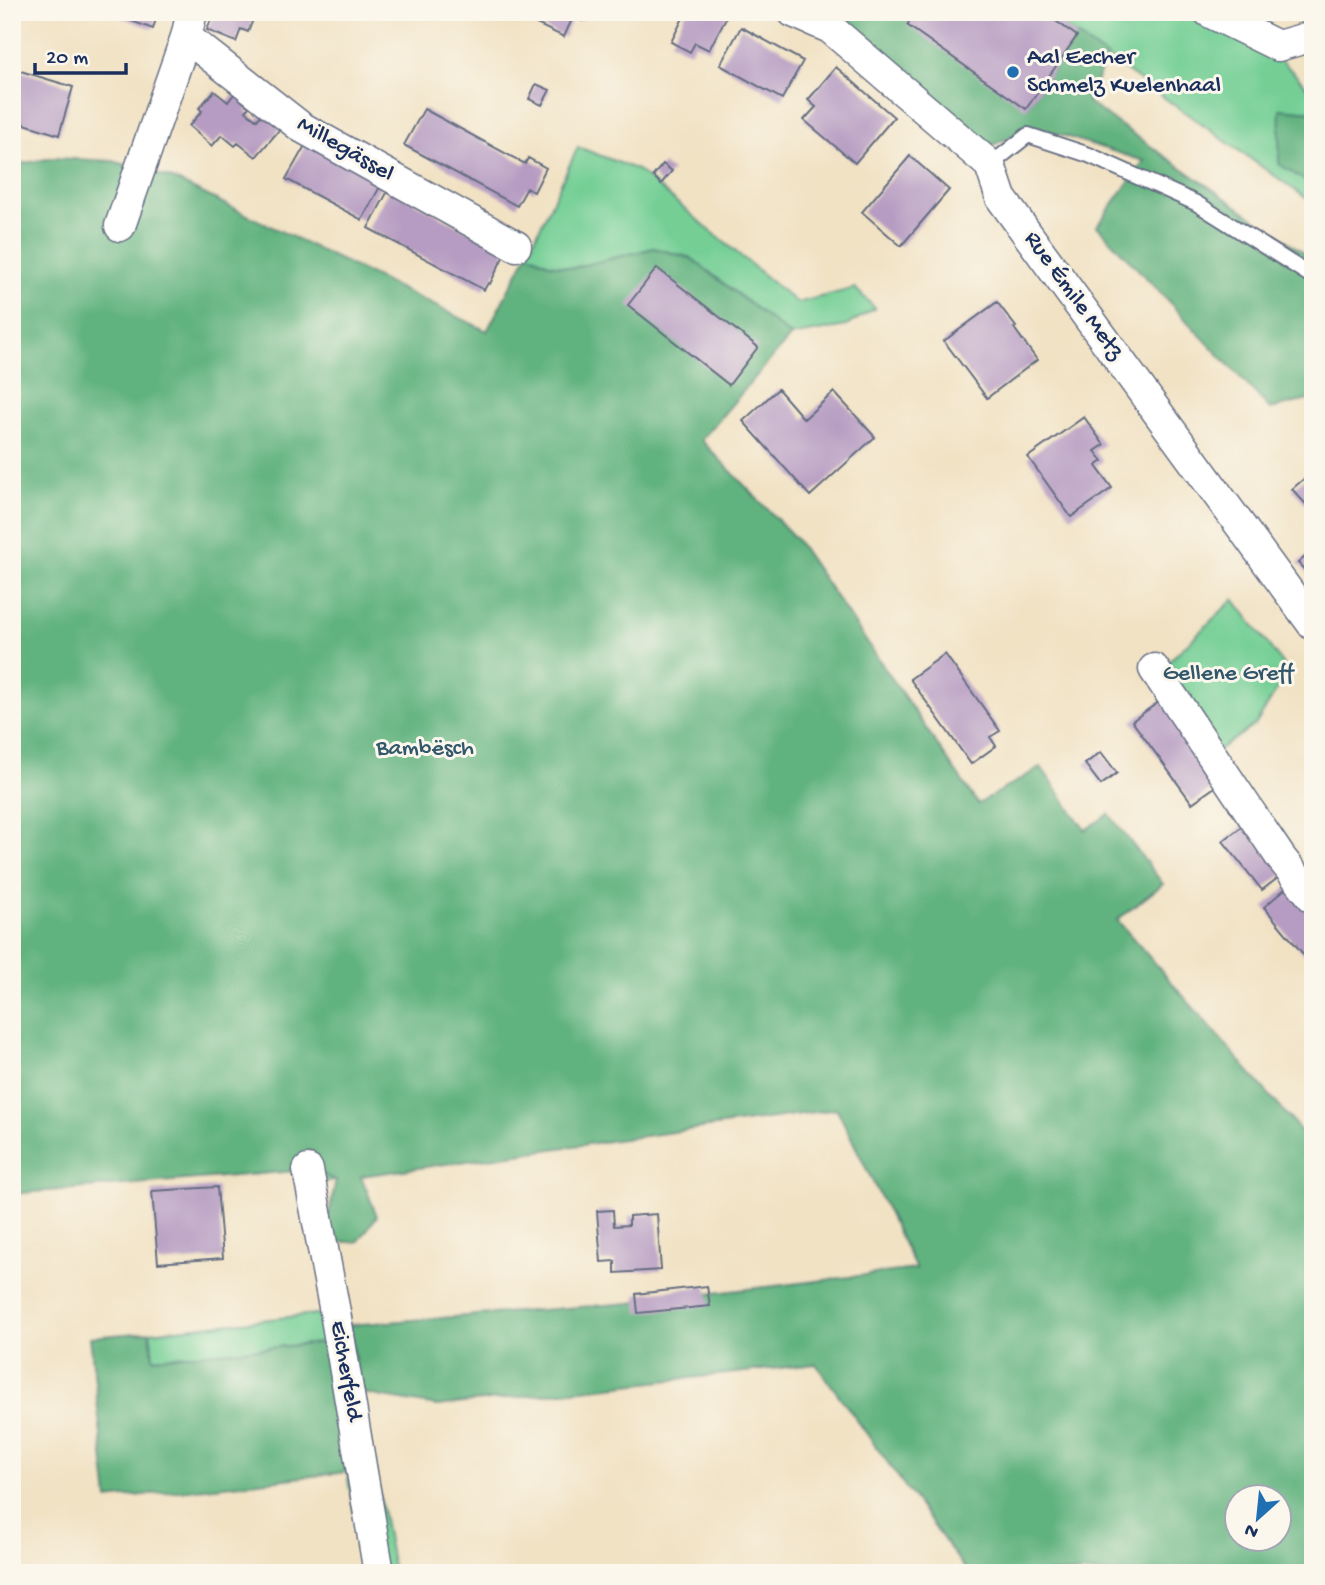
<svg xmlns="http://www.w3.org/2000/svg" width="1325" height="1585" font-family="'Gochi Hand',sans-serif">
<style>
.green{fill:#75cf95;stroke:#487f7a;stroke-width:2}
.forest{fill:#60b27e;stroke:#3e706e;stroke-width:2;fill-rule:evenodd}
.building{fill:#b69cc2}
.lines{fill:none;stroke-linecap:round;stroke-linejoin:round}
.lane-casing{stroke:#666e82;stroke-width:18}
.street-casing{stroke:#666e82;stroke-width:33}
.lane{stroke:#fff;stroke-width:14}
.street{stroke:#fff;stroke-width:30}
.poi-dot{fill:#1f6fb2;stroke:#fbf7ec;stroke-width:2.5}
.labels{text-anchor:middle;dominant-baseline:central;stroke-width:6;stroke-linejoin:round;paint-order:stroke}
.poi-label{font-size:24px;fill:#1b2f5e;stroke:#fbf7ec;text-anchor:start}
.street-label{font-size:24px;fill:#1b2f5e;stroke:#fbf7ec}
.park-label{font-size:24px;fill:#32576c;stroke:#fbf7ec}
</style>
<rect width="100%" height="100%" fill="#fbf7ec"/>
<filter id="ink" filterUnits="userSpaceOnUse"><feTurbulence type="fractalNoise" baseFrequency=".0143" numOctaves="2"/><feDisplacementMap in="SourceGraphic" scale="14" xChannelSelector="R" yChannelSelector="G"/><feConvolveMatrix kernelMatrix="1 2 1 2 8 2 1 2 1" color-interpolation-filters="sRGB"/></filter>
<filter id="wash" filterUnits="userSpaceOnUse"><feTurbulence type="fractalNoise" baseFrequency=".00686" numOctaves="4" result="noise"/><feDisplacementMap in="SourceGraphic" scale="28" xChannelSelector="R" yChannelSelector="G"/><feGaussianBlur stdDeviation="1.57" result="paint"/><feColorMatrix in="noise" values="0 0 0 0 0 0 0 0 0 0 0 0 0 0 0 0 0 1.4 0 .05"/><feComposite in="paint" operator="in"/></filter>
<g filter="url(#wash)">
<rect width="100%" height="100%" fill="#f1e2c4"/>
<path class="green" d="M1043 12H1181L1280 59 1313 93V112L1280 110 1279 163 1313 186V203Z
M578 147 638 170 797 303 855 288 875 308 846 326 791 336 691 258 654 248 573 268 549 264 528 253Z
M1234 599 1288 671 1256 724 1217 751 1162 668Z
M308 1170 336 1180 321 1182 394 1573H364L347 1472 331 1342 153 1358 150 1332 335 1312Z"/>
<path class="forest" d="M835 12H916L1026 108 1077 36 1107 57 1087 102 1313 259V399L1270 409 1097 226 1144 161 1033 126 991 146 834 16Z
M1280 109 1313 112V186L1279 164Z
M53 158 113 161 173 179 487 331 528 253 549 264 573 268 654 248 691 258 791 336 701 440 796 539 978 804 1041 767 1085 830 1109 814 1163 884 1117 920 1313 1145V1573H968L816 1364 437 1406 360 1393 350 1325 631 1303 916 1269 837 1109 361 1176 377 1216 358 1242H333L328 1219 336 1180 308 1170 12 1194V165ZM1238 1498H1280V1540H1238Z
M150 1332 153 1358 331 1342 347 1472 108 1499 90 1337Z"/>
<g id="blocks">
<path class="building" d="M107 12H158L153 29Z
M214 12H256L248 32 241 29 236 42 207 30Z
M511 12H586L582 21 573 17 564 37Z
M686 12H729L709 50 695 43 690 52 671 42Z
M916 12H1043L1077 36 1026 109 907 25Z
M1270 12H1306V13L1286 20Z
M741 27 803 61 782 99 720 65Z
M836 67 894 117 855 163 804 120 816 107 808 100Z
M14 69 73 87 59 135 12 120V74Z
M536 84 550 90 542 105 529 99Z
M214 91 228 102 234 94 249 107 246 111 257 120 263 113 281 128 256 157 238 143 235 146 222 135 212 146 189 126 202 111 199 108Z
M424 109 525 164 528 158 546 168 534 192 527 188 517 206 404 145Z
M307 142 382 183 362 220 286 179Z
M910 156 949 190 901 246 862 212Z
M663 164 672 171 661 184 653 176Z
M389 189 506 251 490 284 488 283 484 290 368 228Z
M657 268 758 347 729 385 628 305Z
M997 302 1016 327 1014 328 1037 360 987 398 944 341Z
M778 389 804 419 834 392 875 437 810 496 743 421Z
M1084 417 1104 445 1095 451 1103 461 1096 466 1112 488 1071 517 1028 457Z
M1313 471V512L1292 489Z
M1313 550V579L1298 563Z
M945 654 1000 731 990 737 996 746 971 764 910 679Z
M1163 699 1222 782 1192 803 1132 721Z
M1101 752 1117 773 1101 785 1085 764Z
M1244 825 1283 874 1262 890 1223 841Z
M1292 883 1313 908V966L1264 907Z
M217 1187 223 1258 158 1263 152 1191Z
M613 1210 614 1226 629 1225V1216L657 1214 661 1270 615 1273V1261L601 1262 597 1211Z
M707 1286 710 1306 638 1313 636 1294Z"/>
</g>
</g>
<g filter="url(#ink)">
<use href="#blocks" fill-opacity="0" stroke="#666e82" stroke-width="2"/>
<g class="lines">
<defs>
<path id="lane" d="M990 165 1028 135 1089 155 1196 203 1313 277"/>
<path id="street" d="M793 12 830 28 990 165 1001 198 1313 625
M1209 12 1278 46 1313 36
M186 37 301 127 516 246
M120 226 186 37 192 12
M1154 669 1281 858 1313 898
M308 1170 335 1312 379 1573"/>
</defs>
<use href="#lane" class="lane-casing"/>
<use href="#street" class="street-casing"/>
<use href="#lane" class="lane"/>
<use href="#street" class="street"/>
</g>
</g>
<circle class="poi-dot" cx="1013" cy="72" r="7"/>
<g class="labels">
<g class="poi-label">
<text x="1027" y="58">Aal Eecher<tspan x="1027" dy="28">Schmelz Kuelenhaal</tspan></text>
</g>
<g class="street-label">
<text transform="translate(345 150) rotate(30)">Millegässel</text>
<text transform="translate(1073 296) rotate(54)">Rue Émile Metz</text>
<text transform="translate(345 1371) rotate(80)">Eicherfeld</text>
</g>
<g class="park-label">
<text x="1228" y="674">Gellene Greff</text>
<text x="425" y="749">Bambësch</text>
</g>
</g>
<rect width="1325" height="1585" fill="none" stroke="#fbf7ec" stroke-width="42"/>
<g transform="translate(1258 1518) rotate(207)"><circle r="33" fill="#fbf7ec" stroke="#a1a7b3" stroke-width="2"/>
<path d="M0-5L12 26L0 18L-12 26Z" fill="#1f6fb2"/>
<text y="-10" font-size="19" font-weight="bold" text-anchor="middle" fill="#1b2f5e">N</text>
</g>
<path d="M35 63v10h91v-10" fill="none" stroke="#1b2f5e" stroke-width="3.5"/>
<text x="46" y="63" font-size="21" fill="#1b2f5e" stroke="#fbf7ec" stroke-width="5" paint-order="stroke">20 m</text>
</svg>
